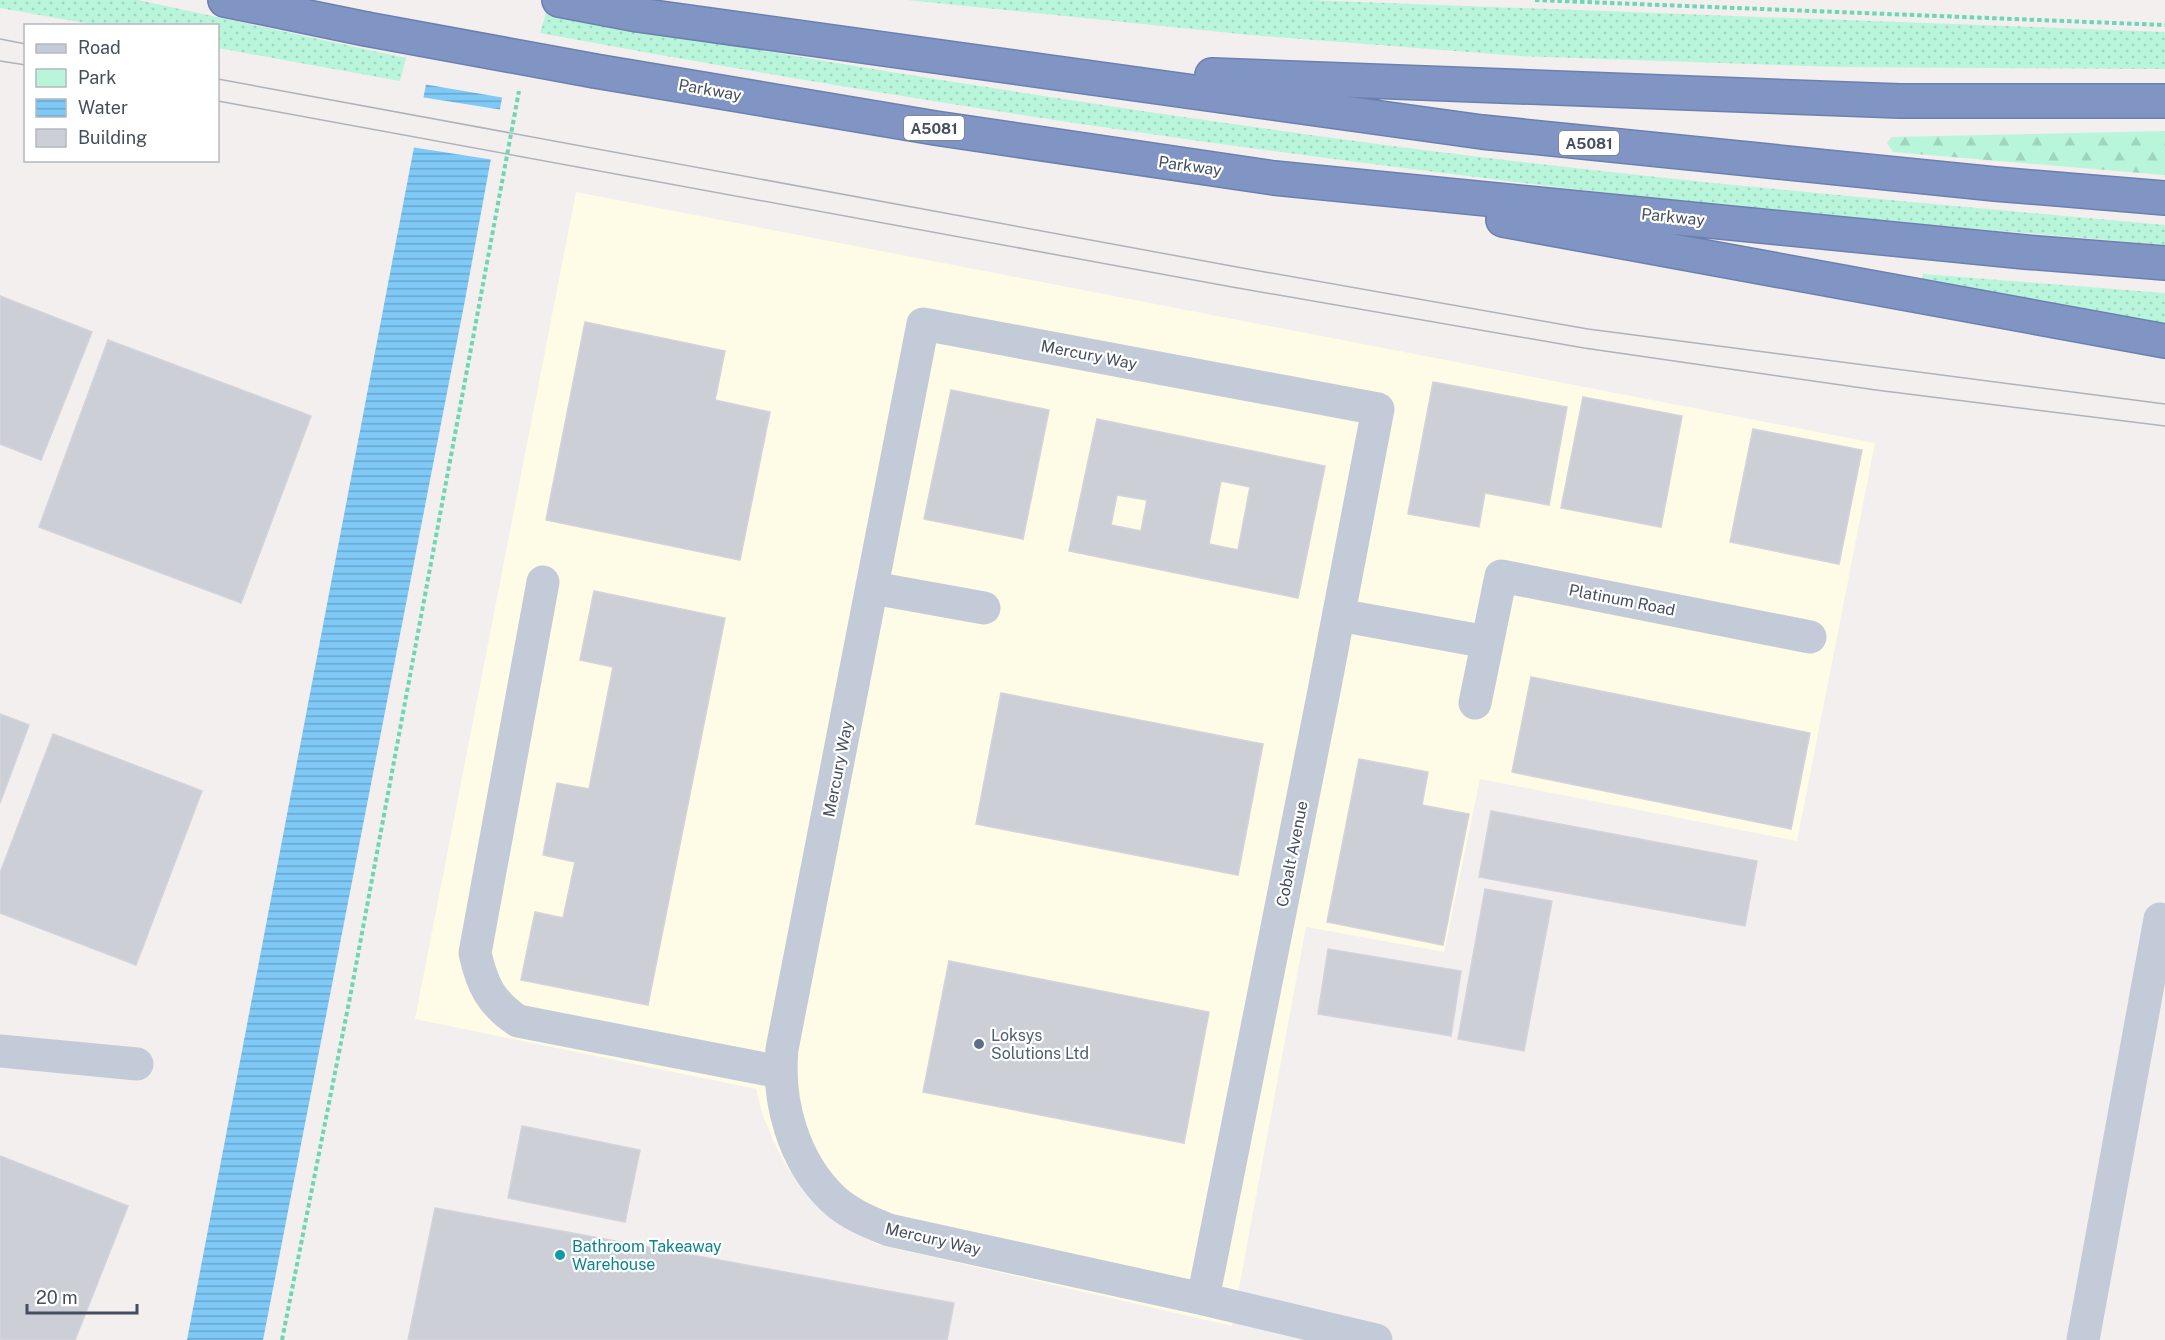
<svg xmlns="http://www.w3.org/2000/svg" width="2165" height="1340" font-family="'Public Sans',sans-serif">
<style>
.commercial{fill:#fefbe6}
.green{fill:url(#green-dots)}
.forest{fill:url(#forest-firs)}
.water{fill:url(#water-rules)}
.pier{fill:#f2efee}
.building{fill:#cdcfd7;stroke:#d2d3db;stroke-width:1.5;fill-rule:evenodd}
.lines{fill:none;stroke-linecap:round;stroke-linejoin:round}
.highway-casing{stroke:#6c80b0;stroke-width:36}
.path{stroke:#6bd7b5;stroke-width:4;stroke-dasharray:4.5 3;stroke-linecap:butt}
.minor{stroke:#c4cbd8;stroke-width:33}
.highway{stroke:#8095c4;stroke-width:33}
.tram{stroke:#b0b2ba;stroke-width:1.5}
.highway-bridge-casing{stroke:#6c80b0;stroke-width:36;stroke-linecap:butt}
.highway-bridge{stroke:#8095c4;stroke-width:33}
.service-dot{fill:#5c6f8a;stroke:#fff;stroke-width:2}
.culture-dot{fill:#0f9aa8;stroke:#fff;stroke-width:2}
.labels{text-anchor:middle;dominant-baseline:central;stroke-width:4.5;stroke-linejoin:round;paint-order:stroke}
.shield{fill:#fff;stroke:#7c838f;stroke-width:1.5}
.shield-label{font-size:15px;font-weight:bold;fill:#444e5f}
.street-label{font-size:16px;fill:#444e5f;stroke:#fff}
.service-label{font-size:16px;fill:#4e5e75;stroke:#fff;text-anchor:start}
.culture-label{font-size:16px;fill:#0d838f;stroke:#fff;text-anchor:start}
</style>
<defs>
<pattern id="green-dots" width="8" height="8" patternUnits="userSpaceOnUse" patternTransform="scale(1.5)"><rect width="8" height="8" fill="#b8f5da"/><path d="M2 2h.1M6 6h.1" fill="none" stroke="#9fd4be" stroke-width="1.8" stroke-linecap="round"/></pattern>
<pattern id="forest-firs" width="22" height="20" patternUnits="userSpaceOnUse" patternTransform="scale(1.5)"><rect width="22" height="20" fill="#b8f5da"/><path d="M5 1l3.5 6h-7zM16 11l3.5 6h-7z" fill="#9fd4be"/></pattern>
<pattern id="water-rules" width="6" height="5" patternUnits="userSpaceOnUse" patternTransform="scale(1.5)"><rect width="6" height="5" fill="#7fc9f7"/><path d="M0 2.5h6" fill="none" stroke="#6aa5cb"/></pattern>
</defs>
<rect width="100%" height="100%" fill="#f2efee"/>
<path class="commercial" d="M576 192 1875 443 1797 841 1480 779 1444 952 1306 927 1232 1326 876 1244 836 1221 801 1185 785 1164 773 1140 763 1116 756 1089 415 1019Z"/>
<path class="green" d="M0 0H138L406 58 400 81 218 48V26L96 25 0 8Z
M907 0H1306L2165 32V69L1838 67 1520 56 1250 35Z
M546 13C808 60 1070 102 1333 138 1609 176 1887 200 2165 225V245C1995 230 1825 217 1656 198 1283 157 909 102 540 33Z
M1923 274 2165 293V326L1921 288Z"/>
<path class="forest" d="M2165 131V175L1893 152 1887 143 1892 137Z"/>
<path class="water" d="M442 0H520L465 300 263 1340H187Z"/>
<path class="pier" d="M439 0H523L505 98 423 84Z
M421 97 503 110 494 160 411 147Z"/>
<path class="building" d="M0 296 92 332 41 460 0 444Z
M585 322 725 351 715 400 770 412 740 560 546 520Z
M108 340 311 416 241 603 39 527Z
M1433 382 1567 407 1549 505 1485 493 1479 527 1408 514Z
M951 390 1049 410 1023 539 924 519Z
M1583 397 1682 416 1661 527 1561 508Z
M1097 419 1325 466 1298 598 1069 551ZM1221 481 1250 487 1238 550 1209 544ZM1117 495 1147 500 1141 531 1111 525Z
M1753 429 1862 450 1839 564 1730 542Z
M594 591 725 618 648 1005 521 980 535 912 563 918 575 862 543 855 557 783 589 789 613 667 580 660Z
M1531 677 1810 733 1791 829 1512 772Z
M1001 693 1263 744 1238 875 976 824Z
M0 714 29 725 0 803Z
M53 734 202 791 136 965 0 913V873Z
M1359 759 1428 772 1422 805 1469 814 1443 945 1327 922Z
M1491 811 1757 861 1745 926 1479 877Z
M1485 889 1552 901 1524 1051 1458 1039Z
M1328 949 1461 971 1451 1036 1318 1014Z
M949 961 1209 1012 1184 1143 923 1092Z
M522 1126 640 1150 625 1222 508 1198Z
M0 1156 128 1206 75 1340H0Z
M435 1208 954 1303 947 1340H408Z"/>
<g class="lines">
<defs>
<path id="highway" d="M225 0 366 29
M559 0 638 15 1482 132 1995 184 2165 198
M595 71 935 128 1274 178 2025 252 2165 263
M1212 75 1900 101H2165
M1503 220 2165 341"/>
</defs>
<use href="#highway" class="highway-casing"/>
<path class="path" d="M1535 0 2165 25
M282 1340 351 992 519 91"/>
<path class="minor" d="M543 582 475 953C482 985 491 1003 518 1021L780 1072
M873 588 984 608
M1339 615 1487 642
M1475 703 1501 576 1810 637
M0 1051 137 1064
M1203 1299 1324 691 1378 409 923 324 782 1049C777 1101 793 1161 833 1199 849 1214 869 1222 889 1230L1203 1299 1376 1340
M2083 1340 2160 919"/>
<use href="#highway" class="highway"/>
<path class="tram" d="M0 39 26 44
M0 61 26 65
M218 79 1237 267 1588 329 2165 404
M218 101 1232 287 1584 348 1876 390 2165 426"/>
<defs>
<path id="highway-bridge" d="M366 29 595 71"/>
</defs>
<use href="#highway-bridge" class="highway-bridge-casing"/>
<use href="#highway-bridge" class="highway-bridge"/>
</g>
<circle class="service-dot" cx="979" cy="1044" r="6"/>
<circle class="culture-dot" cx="560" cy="1255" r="6"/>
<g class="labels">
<g class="shield">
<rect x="904" y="116" width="60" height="24" rx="4.5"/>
<rect x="1559" y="131" width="60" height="24" rx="4.5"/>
</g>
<g class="shield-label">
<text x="934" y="128">A5081</text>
<text x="1589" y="143">A5081</text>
</g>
<g class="street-label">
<text transform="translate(710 90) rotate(10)">Parkway</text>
<text transform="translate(1190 166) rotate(8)">Parkway</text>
<text transform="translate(1673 217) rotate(6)">Parkway</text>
<text transform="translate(1089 355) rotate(11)">Mercury Way</text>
<text transform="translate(1622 600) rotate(11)">Platinum Road</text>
<text transform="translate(838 769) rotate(-79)">Mercury Way</text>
<text transform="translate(1292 854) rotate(-79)">Cobalt Avenue</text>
<text transform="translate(933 1239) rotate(13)">Mercury Way</text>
</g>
<g class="service-label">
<text x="991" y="1035">Loksys<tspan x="991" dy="18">Solutions Ltd</tspan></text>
</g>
<g class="culture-label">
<text x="572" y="1246">Bathroom Takeaway<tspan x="572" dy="18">Warehouse</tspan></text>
</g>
</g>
<rect x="24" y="24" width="195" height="138" fill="#ffffff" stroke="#b4b8bf" stroke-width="1.5"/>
<rect x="36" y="44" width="30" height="9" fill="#c4cbd8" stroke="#b4b8bf" stroke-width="1.5"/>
<text x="78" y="54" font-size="18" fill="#444e5f">Road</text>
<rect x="36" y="69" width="30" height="18" fill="#b8f5da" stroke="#b4b8bf" stroke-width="1.5"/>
<text x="78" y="84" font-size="18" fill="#444e5f">Park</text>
<rect x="36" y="99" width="30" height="18" fill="url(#water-rules)" stroke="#b4b8bf" stroke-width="1.5"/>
<text x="78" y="114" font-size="18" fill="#444e5f">Water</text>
<rect x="36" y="129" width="30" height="18" fill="#cdcfd7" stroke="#b4b8bf" stroke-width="1.5"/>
<text x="78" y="144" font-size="18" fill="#444e5f">Building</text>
<path d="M27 1304v9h110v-9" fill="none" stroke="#444e5f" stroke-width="3"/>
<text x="36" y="1304" font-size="18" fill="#444e5f" stroke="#ffffff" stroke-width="4.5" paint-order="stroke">20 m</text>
</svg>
